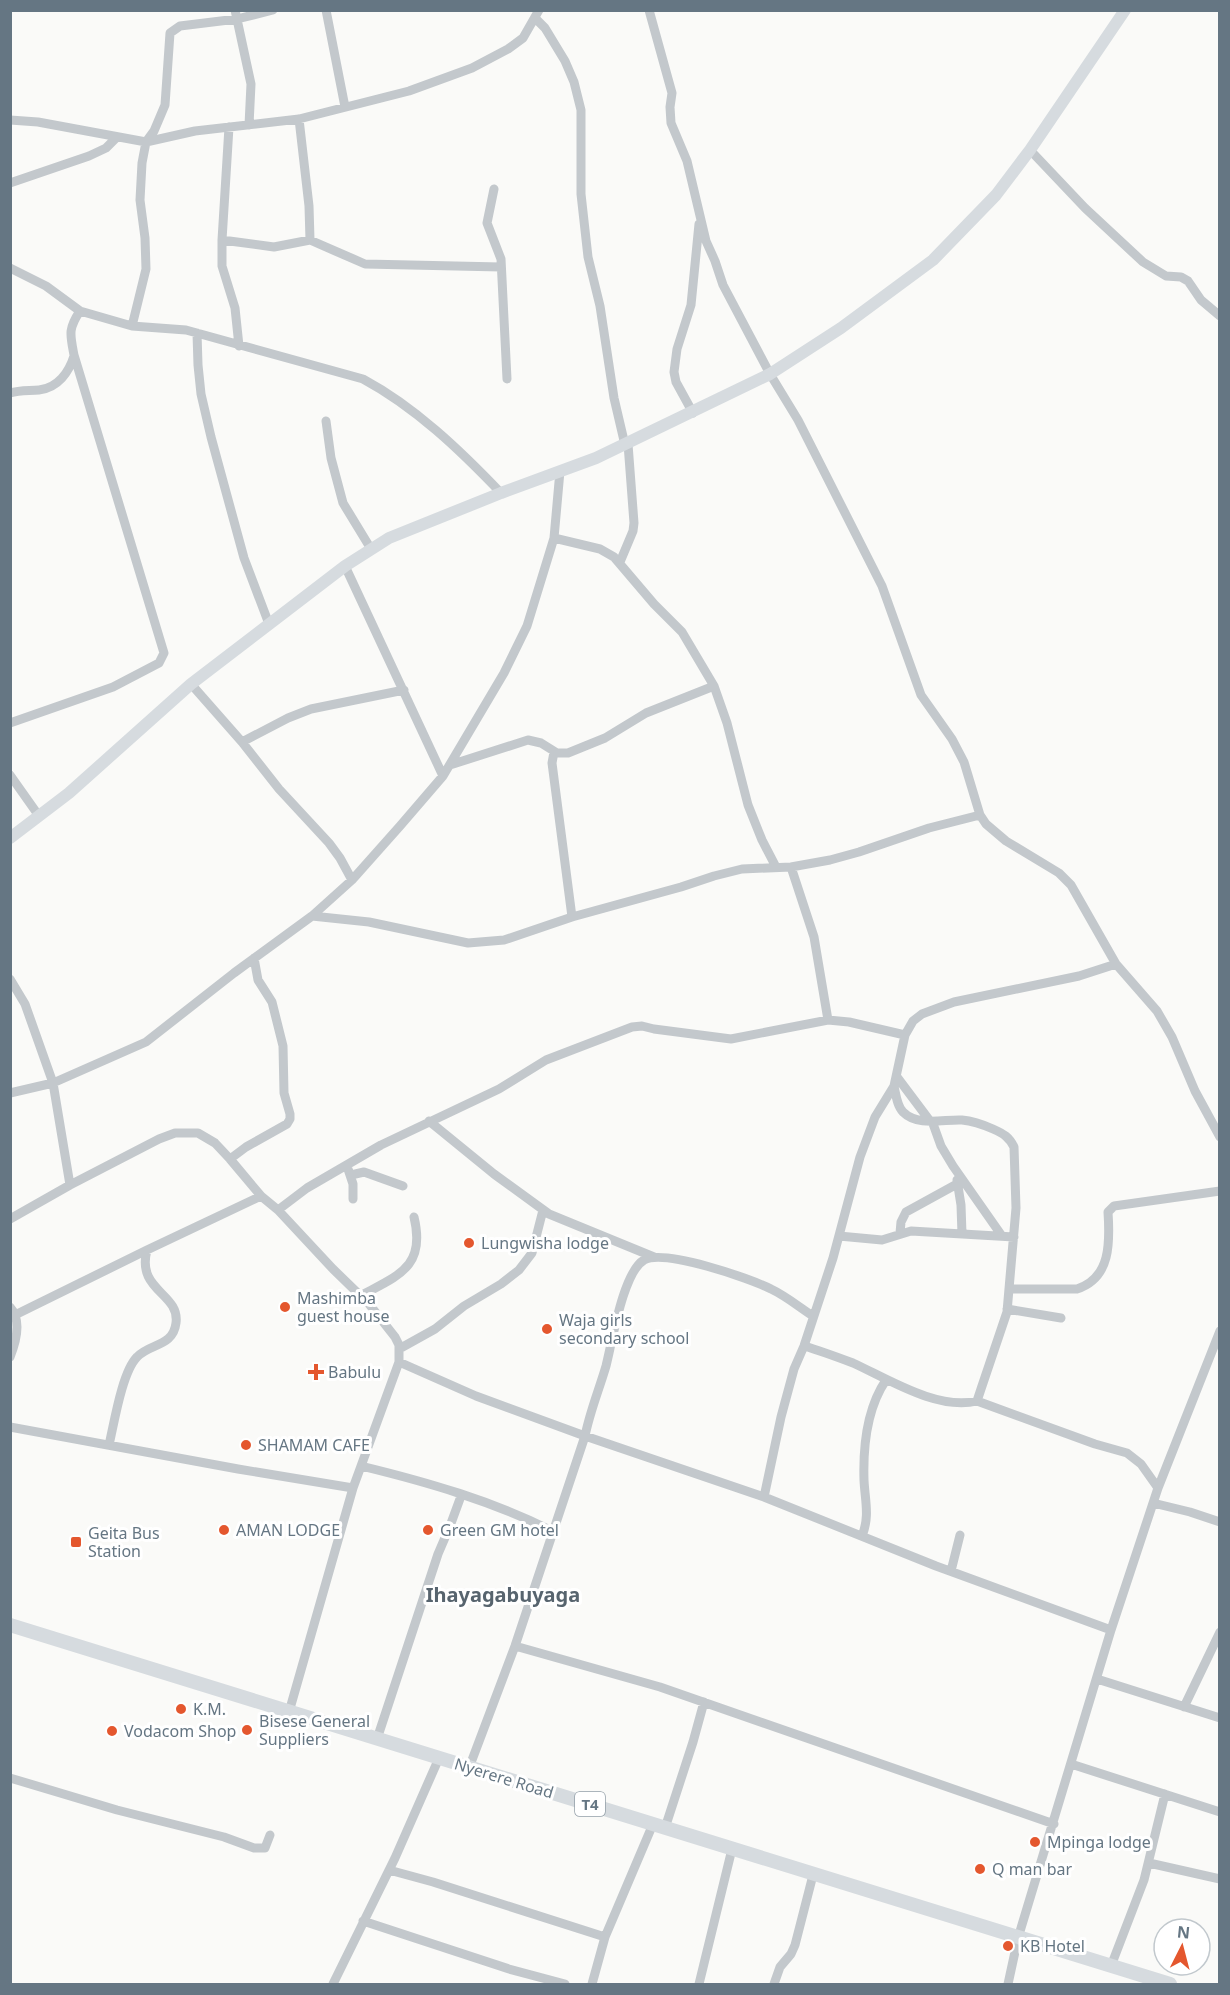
<svg xmlns="http://www.w3.org/2000/svg" width="1230" height="1995" font-family="'Noto Sans',sans-serif">
<style>
.lines{fill:none;stroke-linecap:round;stroke-linejoin:round}
.minor{stroke:#c3c8cc;stroke-width:9}
.major{stroke:#d6dbdf;stroke-width:12}
.highway{stroke:#d6dbdf;stroke-width:14}
.poi-dot{fill:#e4572e;stroke:#fff;stroke-width:2}
.labels{text-anchor:middle;dominant-baseline:central;stroke-width:6;stroke-linejoin:round;paint-order:stroke}
.shield{fill:#fff;stroke:#939fa8;stroke-width:1.5}
.shield-label{font-size:15px;font-weight:bold;fill:#657683}
.poi-label{font-size:16px;fill:#657683;stroke:#fff;text-anchor:start}
.street-label{font-size:16px;fill:#657683;stroke:#fff}
.quarter-label{font-size:20px;font-weight:bold;fill:#57646e;stroke:#fff}
</style>
<rect width="100%" height="100%" fill="#fafaf8"/>
<g class="lines">
<path class="minor" d="M235 10 251 84 249 125
M326 10 345 107
M649 10 672 93 670 107 671 123 687 161 706 241 715 261 723 285 770 374 798 420 882 586 921 695 952 739 964 762 980 815 986 824 1006 841 1059 873 1071 885 1116 964 1157 1011 1172 1037 1195 1091 1220 1137
M535 18 545 28 565 61 574 82 581 110V194L588 257 600 306 614 398 625 445
M299 119 309 206 310 240
M10 120 38 122 146 142 195 131 299 119 409 91 472 68 508 49 523 38 539 10
M229 127 222 240V266L235 308 239 346
M1030 150 1085 208 1143 262 1166 276 1181 277 1188 281 1201 300 1220 316
M10 183 89 156 106 148 116 138
M494 189 487 223 501 259 507 379
M222 240 274 247 310 240 365 264 501 267
M10 268 46 286 80 311 132 326 186 330 363 379C415 407 460 450 501 493
M132 326 146 269 145 238 140 200 142 163 146 142 154 131 165 105 170 33 180 26 237 19 273 10
M197 333 198 365 201 394 211 437 244 558 269 624
M10 393C20 390 29 391 39 390 58 388 69 372 74 356
M693 413 676 382 674 372 677 349 691 305 699 224
M326 421 331 458 343 503 371 549
M554 538 600 549 614 557 654 604 682 632 714 686 727 723 748 805 762 840 776 867
M620 562 633 531 634 523 628 444
M345 566 443 776
M191 684 242 742 279 789 329 843 340 858 352 880
M10 723 113 687 159 663 164 653 74 355C70 334 68 329 80 311
M242 742 288 718 311 709 404 690
M554 752 552 763 572 917
M450 765 528 740 541 743 557 753H568L605 738 646 713 714 686
M10 775 39 816
M791 867 814 937 828 1020
M312 916 369 922 468 943 504 940 572 917 681 887 714 876 742 869 791 867 830 860 859 852 929 828 980 815
M10 979 25 1004 53 1083 70 1185
M897 1077 930 1121
M10 1093 53 1083 146 1042 234 973 312 916 352 880 400 826 443 776 504 673 527 626 554 538 560 471
M429 1121 494 1174 549 1214 654 1257
M932 1121 941 1146 953 1166 1002 1236
M230 1159 261 1196 278 1210 333 1269 369 1304 395 1337 399 1345V1362L353 1488 289 1712
M348 1169 353 1184V1199
M351 1175 364 1172 403 1186
M957 1180 961 1205 962 1234
M278 1210 307 1188 381 1145 499 1089 546 1060 632 1027 642 1026 654 1029 731 1039 828 1020 849 1022 905 1035
M10 1219 70 1185 159 1139 175 1133H198L215 1143 230 1159 246 1147 287 1124 290 1119V1114L284 1093 283 1046 272 1002 258 980 254 958
M900 1233 901 1222 906 1212 957 1184
M839 1236 882 1240 911 1231 1014 1237
M1009 1289H1077C1111 1278 1110 1242 1108 1212L1114 1206 1220 1191
M360 1296C399 1275 426 1267 414 1217
M10 1307C22 1320 16 1342 10 1357
M1007 1309 1061 1318
M17 1314 147 1250 261 1196
M813 1316C799 1307 786 1296 771 1289 749 1278 665 1249 644 1260 623 1272 612 1343 606 1366 599 1390 590 1411 585 1436L764 1497 936 1566 1111 1630
M804 1346C821 1351 837 1357 853 1363 888 1379 938 1411 977 1401L981 1389 1007 1312 1016 1208 1014 1147C1009 1137 1004 1134 993 1129 984 1125 973 1121 962 1120 944 1119 918 1127 903 1112 897 1106 896 1095 894 1086
M399 1349 435 1329 464 1306 501 1284 519 1270 532 1253 543 1210
M399 1362 476 1396 585 1436 515 1646 469 1768
M977 1401 1095 1444 1127 1453 1141 1464 1158 1488
M10 1427 238 1469 353 1488
M109 1445C114 1424 122 1372 137 1357 150 1343 173 1347 176 1323 180 1293 136 1291 147 1250
M361 1466C427 1482 493 1501 554 1532
M764 1497 781 1417 794 1369 804 1346 833 1258 860 1157 875 1117 894 1086 905 1035 913 1021 922 1014 954 1002 1079 976 1116 964
M1153 1503 1190 1512 1220 1522
M862 1536C870 1516 865 1501 864 1480 863 1447 867 1408 886 1380
M951 1571 960 1535
M515 1646 660 1687 1054 1824
M1097 1679 1220 1718
M1184 1707 1220 1632
M377 1739 438 1554 450 1526 461 1496
M1071 1764 1220 1812
M10 1778 117 1810 224 1837 254 1848H265L270 1835
M665 1828 693 1742 704 1702
M1149 1863 1220 1879
M389 1870 433 1882 605 1937
M363 1921 509 1969 565 1984
M1111 1966 1144 1880 1165 1794
M333 1984 395 1858 439 1758
M592 1984 605 1937 653 1824
M699 1984 732 1849
M774 1984 780 1967 791 1954 795 1945 813 1875
M1008 1984 1018 1938 1111 1630 1158 1488 1220 1331"/>
<path class="major" d="M10 838 69 793 191 684 345 566 389 538 501 493 596 458 770 374 841 328 933 260 996 195 1030 150 1125 10"/>
<path class="highway" d="M10 1625 1170 1984"/>
</g>
<g class="poi-dot">
<circle cx="469" cy="1243" r="6"/>
<circle cx="285" cy="1307" r="6"/>
<circle cx="547" cy="1329" r="6"/>
<path d="M313 1363h6v6h6v6h-6v6h-6v-6h-6v-6h6z"/>
<circle cx="246" cy="1445" r="6"/>
<circle cx="224" cy="1530" r="6"/>
<circle cx="428" cy="1530" r="6"/>
<rect x="70" y="1536" width="12" height="12" rx="3"/>
<circle cx="181" cy="1709" r="6"/>
<circle cx="247" cy="1730" r="6"/>
<circle cx="112" cy="1731" r="6"/>
<circle cx="1035" cy="1842" r="6"/>
<circle cx="980" cy="1869" r="6"/>
<circle cx="1008" cy="1946" r="6"/>
</g>
<g class="labels">
<rect class="shield" x="575" y="1792" width="30" height="24" rx="4.5"/>
<g class="shield-label">
<text x="590" y="1804">T4</text>
</g>
<g class="poi-label">
<text x="481" y="1243">Lungwisha lodge</text>
<text x="297" y="1298">Mashimba<tspan x="297" dy="18">guest house</tspan></text>
<text x="559" y="1320">Waja girls<tspan x="559" dy="18">secondary school</tspan></text>
<text x="328" y="1372">Babulu</text>
<text x="258" y="1445">SHAMAM CAFE</text>
<text x="236" y="1530">AMAN LODGE</text>
<text x="440" y="1530">Green GM hotel</text>
<text x="88" y="1533">Geita Bus<tspan x="88" dy="18">Station</tspan></text>
<text x="193" y="1709">K.M.</text>
<text x="259" y="1721">Bisese General<tspan x="259" dy="18">Suppliers</tspan></text>
<text x="124" y="1731">Vodacom Shop</text>
<text x="1047" y="1842">Mpinga lodge</text>
<text x="992" y="1869">Q man bar</text>
<text x="1020" y="1946">KB Hotel</text>
</g>
<g class="street-label">
<text transform="translate(504 1778) rotate(17)">Nyerere Road</text>
</g>
<g class="quarter-label">
<text x="503" y="1594">Ihayagabuyaga</text>
</g>
</g>
<rect width="1230" height="1995" fill="none" stroke="#657683" stroke-width="24"/>
<g transform="translate(1182 1947) rotate(6)"><circle r="28" fill="#ffffff" stroke="#c1c8cd" stroke-width="1.5"/>
<path d="M0-4.5L10 22L0 15L-10 22Z" fill="#e4572e"/>
<text y="-9" font-size="16" font-weight="bold" text-anchor="middle" fill="#657683">N</text>
</g>
</svg>
